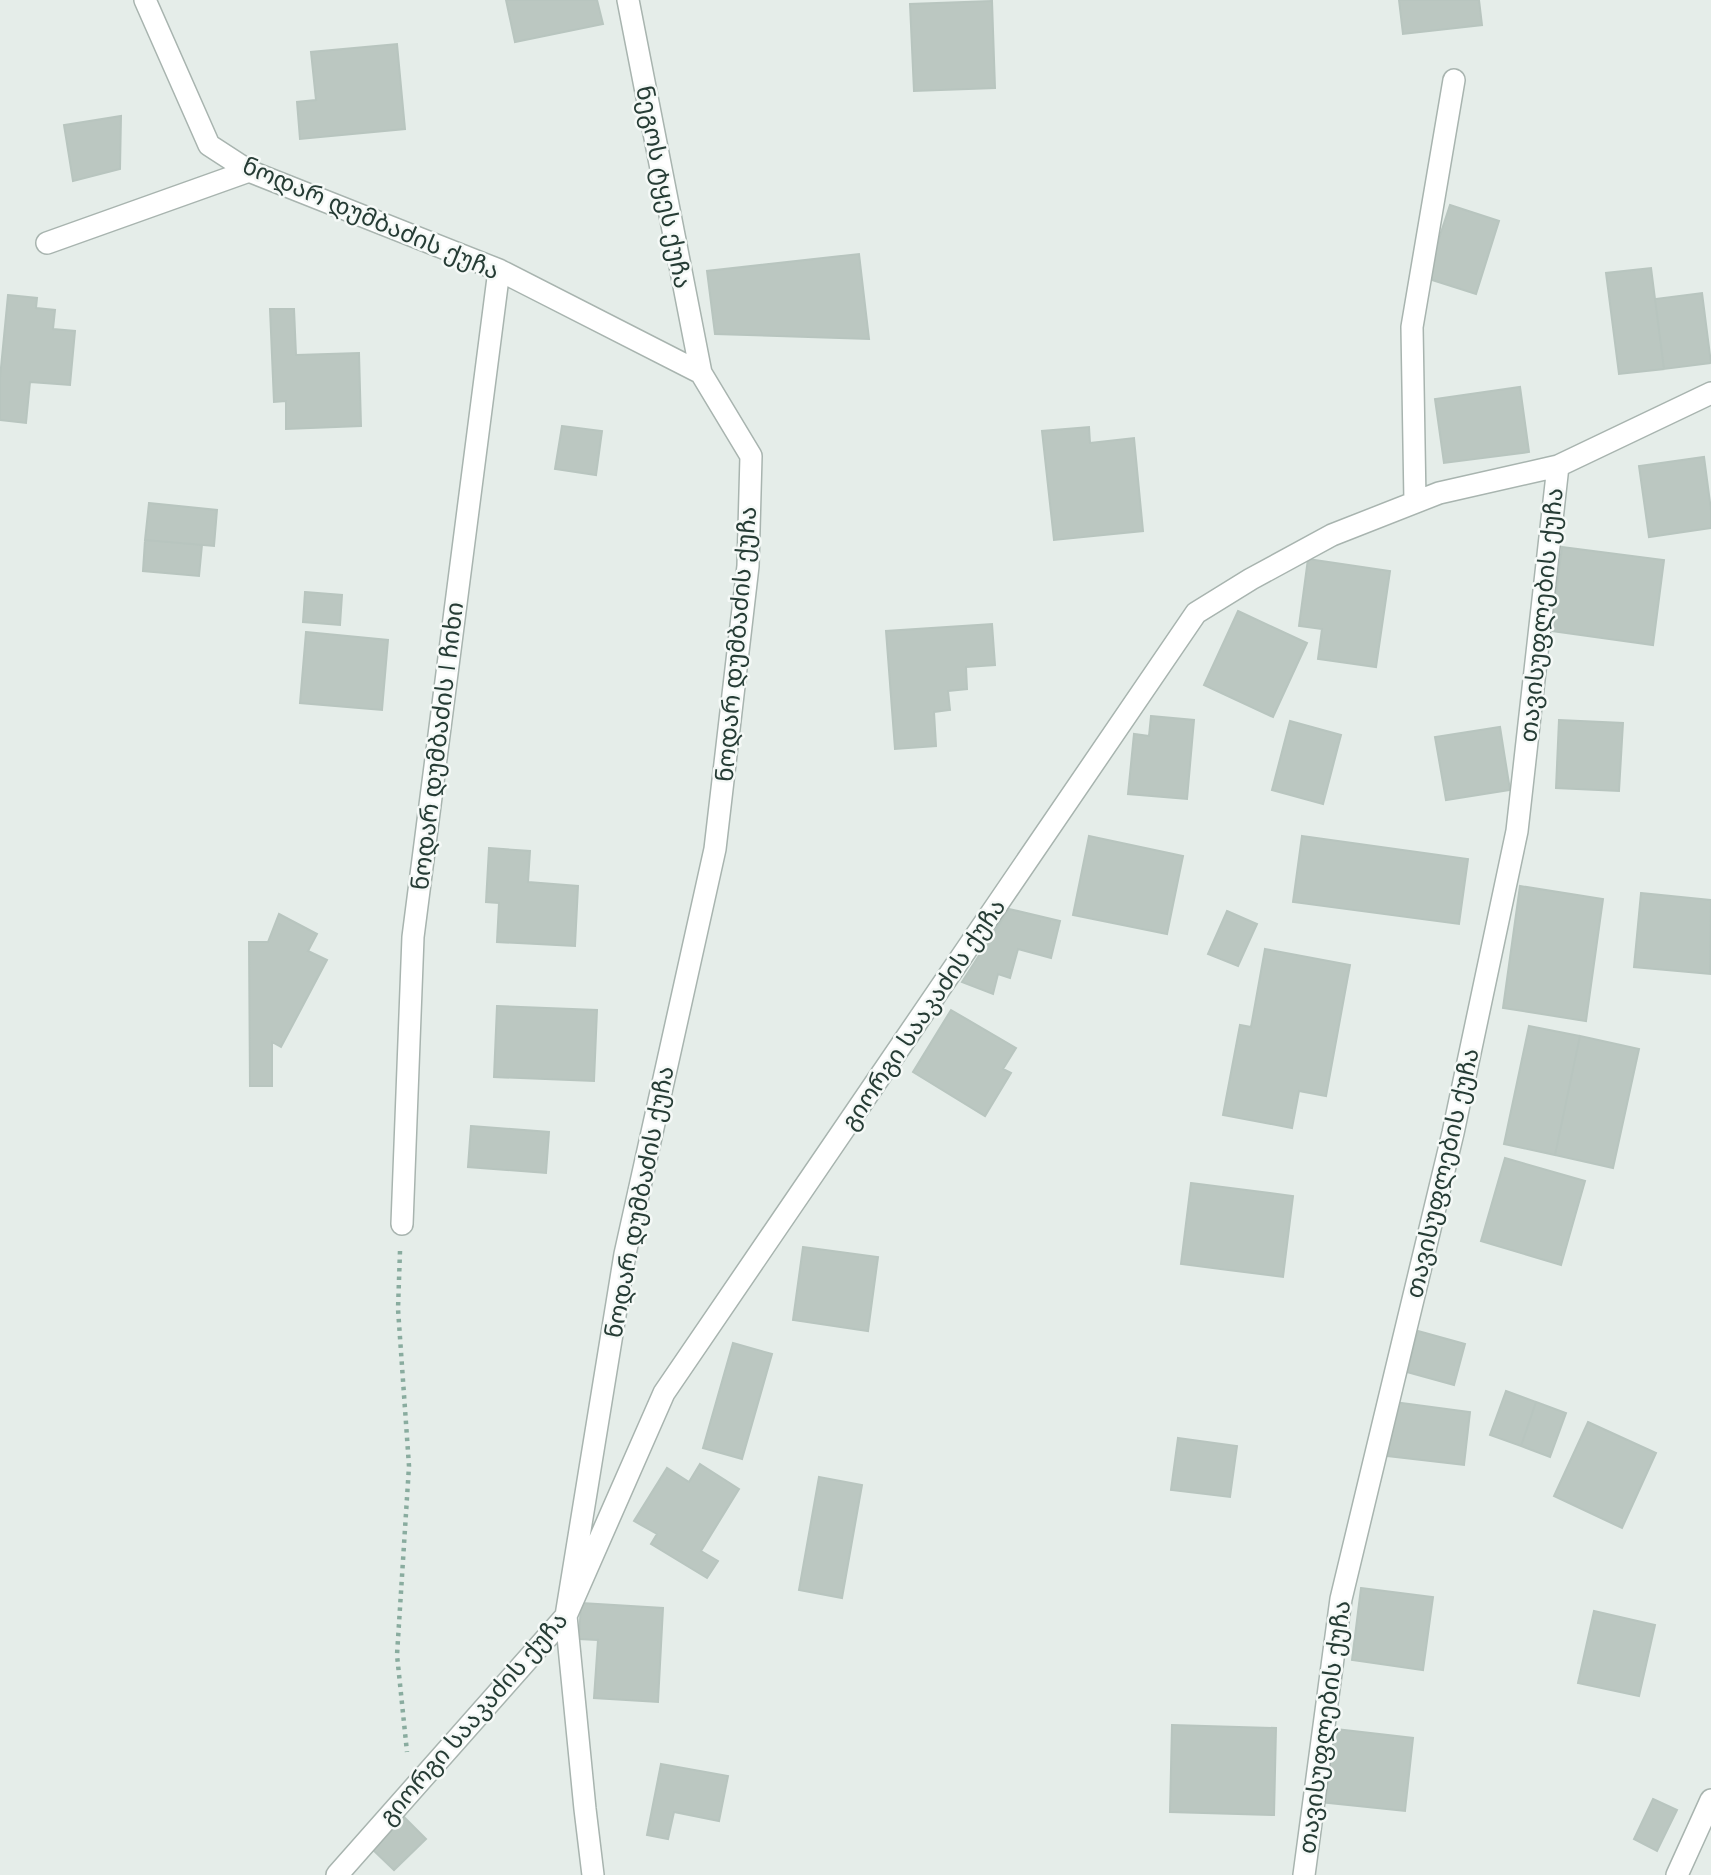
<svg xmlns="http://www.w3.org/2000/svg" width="1711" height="1875" font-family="Montserrat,'Noto Sans Georgian',sans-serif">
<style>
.building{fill:#bbc7c1;stroke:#b8c5bf;stroke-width:2}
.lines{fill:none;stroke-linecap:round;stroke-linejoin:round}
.minor-casing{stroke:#a8b4af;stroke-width:24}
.path{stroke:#89ac9f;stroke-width:4.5;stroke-dasharray:3.5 5;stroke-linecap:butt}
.minor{stroke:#fff;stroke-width:21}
.labels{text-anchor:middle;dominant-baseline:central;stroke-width:5;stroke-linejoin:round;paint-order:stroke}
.street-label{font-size:24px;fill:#263c35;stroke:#f5f9f7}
</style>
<rect width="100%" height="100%" fill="#e5ede9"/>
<path class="building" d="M506 0H597L603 24 515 42Z
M1399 0H1479L1482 25 1403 34Z
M992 1 995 88 914 91 910 4Z
M397 44 405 129 300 139 297 102 316 100 311 52Z
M121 116 120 169 73 181 64 125Z
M1450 205 1499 221 1476 294 1426 278Z
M859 254 869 339 715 334 707 271Z
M1651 268 1664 369 1619 374 1606 273Z
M1702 293 1711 363 1664 369 1655 299Z
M8 295 37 298 36 308 55 310 53 329 75 331 70 385 30 382 26 423 0 420V378Z
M270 309H294L296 355 359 353 361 426 286 429V401L274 402Z
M1520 387 1529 452 1444 463 1435 399Z
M562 426 602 431 596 475 555 469Z
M1089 427 1090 443 1134 438 1143 531 1054 540 1042 431Z
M1704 457 1711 510V528L1649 537 1639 466Z
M149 503 217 510 214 546 145 540Z
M145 540 202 545 199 576 143 571Z
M1562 547 1664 560 1653 645 1551 631Z
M1308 559 1390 571 1376 667 1318 659 1322 629 1299 626Z
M305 592 342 595 340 625 303 622Z
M1238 611 1307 643 1273 717 1204 685Z
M992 624 995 665 966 667 967 689 948 691 950 710 934 712 936 746 895 749 886 631Z
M306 632 388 640 382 710 300 703Z
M1151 716 1194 720 1187 799 1128 794 1134 734 1149 736Z
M1559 720 1623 723 1619 791 1556 788Z
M1290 721 1341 735 1323 804 1272 790Z
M1500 727 1510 790 1446 800 1435 737Z
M1089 836 1183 856 1167 934 1073 915Z
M1302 836 1468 859 1459 924 1293 902Z
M489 848 530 851 528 882 578 886 575 946 497 942 499 903 486 902Z
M1520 886 1603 899 1586 1021 1503 1008Z
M1641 893 1711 900 1710 974 1634 967Z
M1009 909 1060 921 1051 958 1018 949 1010 978 998 974 993 994 962 982Z
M1227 911 1257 924 1238 966 1208 954Z
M279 914 317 934 308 951 327 960 281 1047 272 1042V1086H250L249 942H268Z
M1265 949 1350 965 1326 1096 1299 1091 1292 1128 1223 1115 1240 1025 1251 1027Z
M497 1006 597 1010 594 1081 494 1077Z
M951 1010 1016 1048 1003 1069 1011 1073 985 1116 913 1072Z
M1529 1026 1580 1036 1555 1155 1504 1144Z
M1580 1036 1639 1049 1613 1168 1555 1155Z
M471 1126 549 1132 546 1173 468 1167Z
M1505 1158 1585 1181 1561 1265 1481 1241Z
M1191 1183 1293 1196 1283 1277 1181 1264Z
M803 1247 878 1257 868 1331 793 1320Z
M1418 1331 1465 1344 1454 1385 1407 1372Z
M733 1343 772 1354 742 1459 703 1448Z
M1506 1391 1536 1402 1521 1446 1490 1435Z
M1394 1402 1470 1412 1464 1465 1388 1456Z
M1536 1402 1566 1413 1550 1457 1521 1446Z
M1588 1422 1656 1453 1622 1528 1554 1496Z
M1178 1438 1237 1446 1230 1497 1171 1490Z
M700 1464 739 1489 701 1551 718 1561 707 1578 651 1544 657 1534 634 1521 667 1468 689 1482Z
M819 1477 862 1485 842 1598 799 1590Z
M1361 1588 1433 1597 1423 1670 1352 1660Z
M581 1603 663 1608 658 1702 594 1698 598 1640 579 1639Z
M1594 1611 1655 1625 1639 1696 1578 1683Z
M1172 1725 1276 1728 1274 1815 1170 1812Z
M1327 1728 1413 1738 1405 1811 1320 1802Z
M661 1764 728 1776 719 1821 674 1812 668 1839 647 1835Z
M1653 1799 1677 1810 1657 1851 1634 1839Z
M403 1816 426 1839 394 1870 371 1848Z"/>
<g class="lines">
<defs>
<path id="minor" d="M145 0 209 145 249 171 499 270 701 373 751 456 748 566 715 849 625 1254 566 1616 585 1809 593 1875
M628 0 701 373
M47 243 249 171
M1415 502 1412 327 1454 80
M402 1224 413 937 499 270
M337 1875 566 1616 664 1393 1196 613 1251 579 1332 535 1439 493 1558 466 1711 393
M1304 1875 1341 1599 1453 1133 1517 831 1558 466
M1677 1875 1711 1800"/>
</defs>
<use href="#minor" class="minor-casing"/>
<path class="path" d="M400 1251 398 1309 409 1466 397 1655 407 1752"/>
<use href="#minor" class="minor"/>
</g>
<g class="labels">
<g class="street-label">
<text transform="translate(664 187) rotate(79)">ნეგოს ტყეს ქუჩა</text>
<text transform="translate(371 218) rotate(23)">ნოდარ დუმბაძის ქუჩა</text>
<text transform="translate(1541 615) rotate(-84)">თავისუფლების ქუჩა</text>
<text transform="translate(736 644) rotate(-85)">ნოდარ დუმბაძის ქუჩა</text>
<text transform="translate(437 746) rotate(-83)">ნოდარ დუმბაძის I ჩიხი</text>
<text transform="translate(923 1014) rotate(-56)">გიორგი სააკაძის ქუჩა</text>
<text transform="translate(1442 1173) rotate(-77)">თავისუფლების ქუჩა</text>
<text transform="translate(639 1202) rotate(-79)">ნოდარ დუმბაძის ქუჩა</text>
<text transform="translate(473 1718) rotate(-49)">გიორგი სააკაძის ქუჩა</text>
<text transform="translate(1324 1727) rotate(-82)">თავისუფლების ქუჩა</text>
</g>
</g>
</svg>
